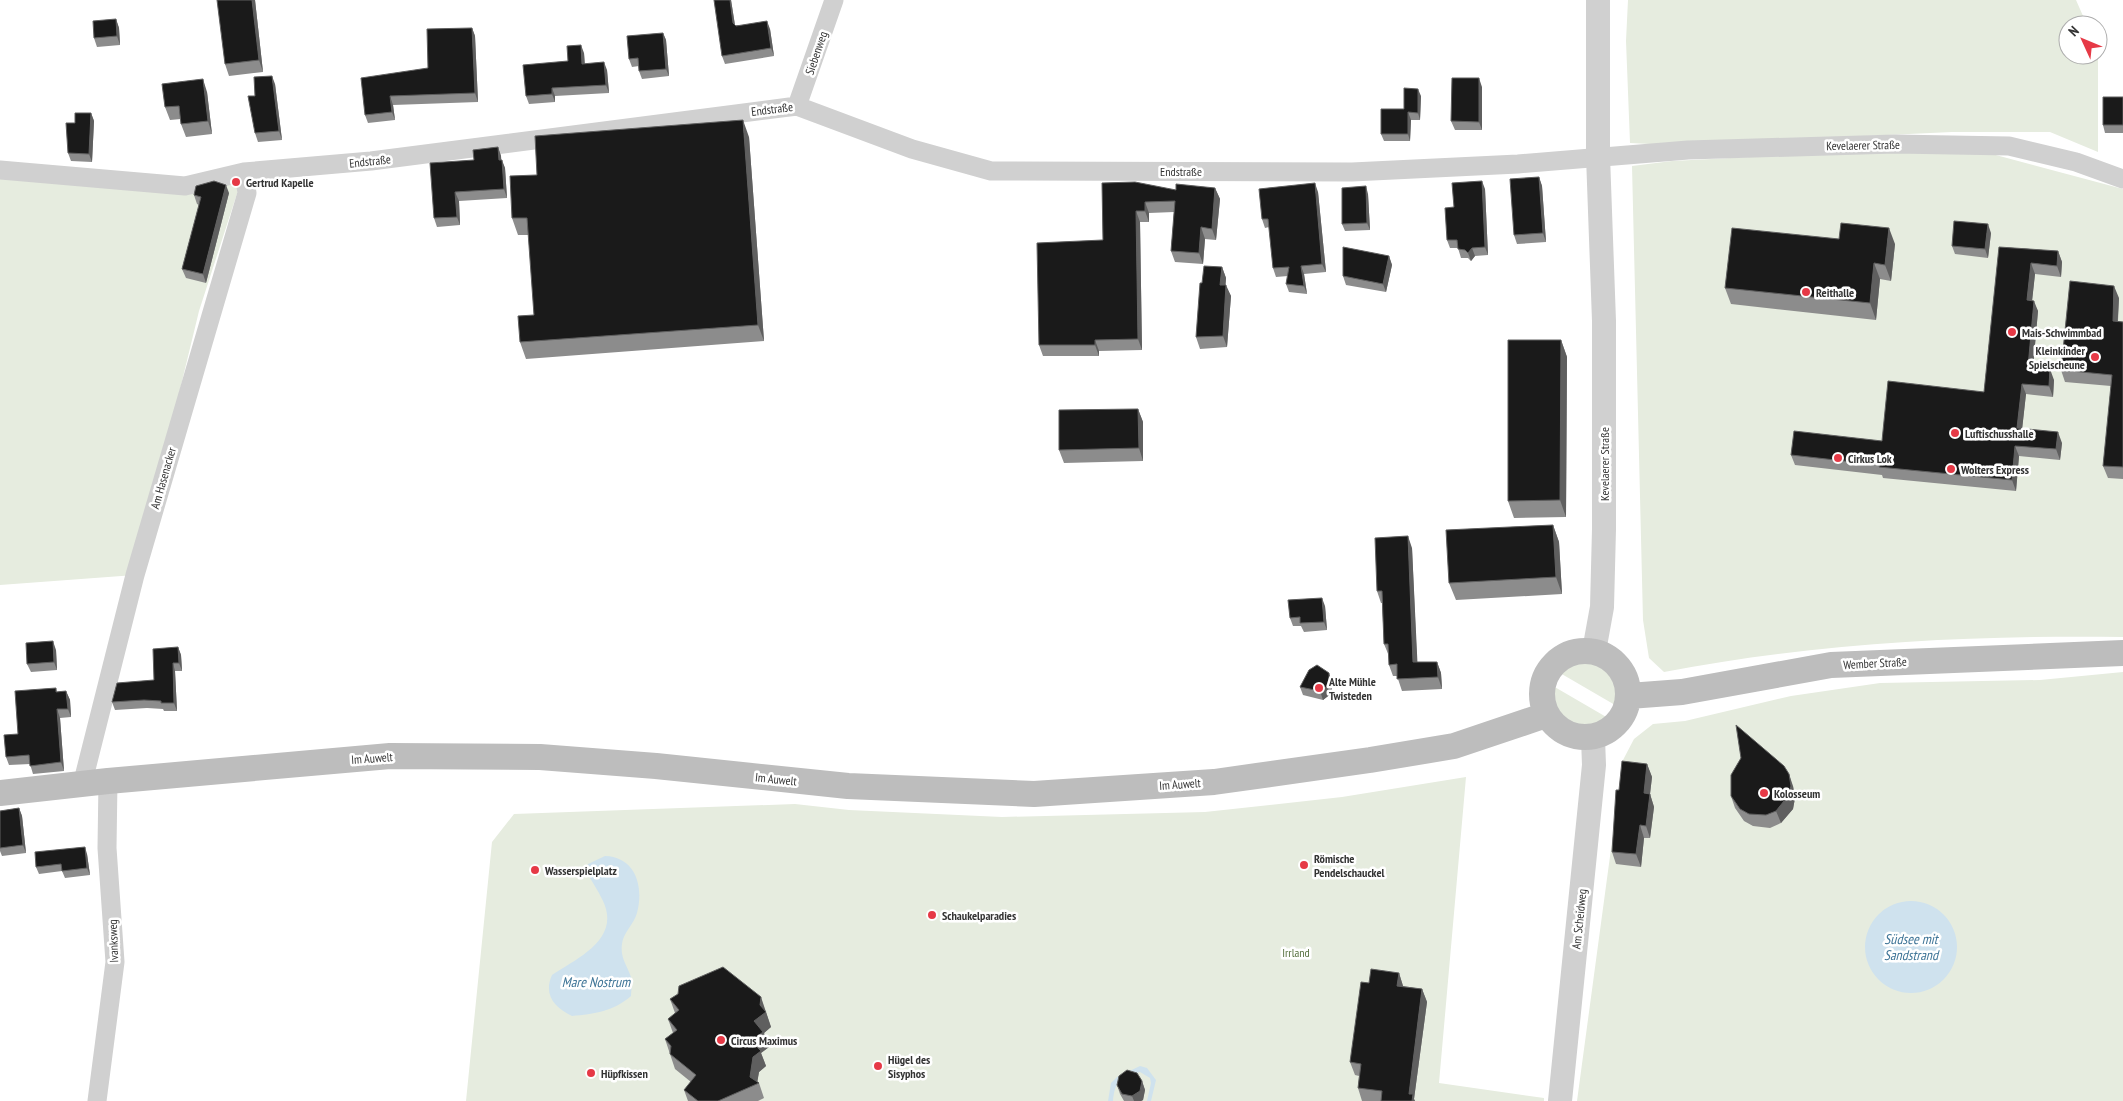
<svg xmlns="http://www.w3.org/2000/svg" width="2123" height="1101" font-family="'PT Sans Narrow',sans-serif">
<style>
.green{fill:#e6ecdf}
.water{fill:#cfe2ee}
.lines{fill:none;stroke-linecap:round;stroke-linejoin:round}
.minor{stroke:#d0d0d0;stroke-width:19}
.tertiary{stroke:#d0d0d0;stroke-width:24}
.secondary{stroke:#bdbdbd;stroke-width:26}
.wall{fill:#8c8c8c}
.shaded-wall{fill:#5f5f5f}
.building{fill:#1a1a1a;stroke:#5f5f5f}
.poi-dot{fill:#e63946;stroke:#fff;stroke-width:2}
.labels{text-anchor:middle;dominant-baseline:central;stroke-width:5;stroke-linejoin:round;paint-order:stroke}
.street-label{font-size:12px;fill:#333;stroke:#fff}
.poi-label{font-size:12px;font-weight:bold;fill:#333;stroke:#fff;text-anchor:start}
.park-label{font-size:12px;fill:#56703f;stroke:#fff}
.water-label{font-size:14px;font-style:italic;fill:#3f7597;stroke:#fff}
</style>
<rect width="100%" height="100%" fill="#fff"/>
<path class="green" d="M1628 0H2076L2087 25H2068V55H2098V48V152L2050 132H1952L1670 145 1630 143 1626 41Z
M1892 150 1992 154 2123 189V637C1969 635 1815 643 1664 672L1649 658 1643 620 1632 166 1672 161Z
M0 170 185 186 244 172 199 311 135 575 0 585Z
M1580 662C1604 662 1621 681 1615 705L1560 673 1571 664Z
M2123 672V1101H1577L1623 760 1634 739 1653 724 1685 721 1791 696 1880 683 2040 680Z
M1553 686 1608 718C1580 738 1545 722 1553 686Z
M1466 777 1439 1083 1544 1098V1101H466L492 842 514 814 795 804 849 810 1002 817 1205 812 1342 797Z"/>
<path class="water" d="M605 856C636 857 644 887 637 913 634 924 623 933 622 944 620 958 627 965 631 977 633 982 631 990 631 996 614 1011 594 1014 572 1016 555 1008 543 995 552 975 578 958 621 939 603 901 598 890 591 881 586 870L588 864Z
M1865 947a46 46 0 1 1 92 0a46 46 0 1 1-92 0Z
M1140 1066 1147 1068 1156 1080 1151 1101H1147L1151 1083 1150 1078 1140 1072C1120 1078 1115 1080 1113 1101H1108L1111 1083 1117 1077Z"/>
<g class="lines">
<path class="minor" d="M797 106 834 0
M0 170 185 186 244 172 371 161 797 106 912 149 991 171 1352 172 1518 164 1688 150 1895 144 2009 146 2076 162 2123 179
M82 785 135 575 247 193 244 172
M97 1101 115 962 107 848 108 781"/>
<path class="tertiary" d="M1594 651 1602 607 1604 529V321L1598 156V0
M1560 1101 1594 765 1593 738"/>
<path class="secondary" d="M1542 694a43 43 0 1 1 86 0a43 43 0 1 1-86 0Z
M1629 696 1682 692 1831 665 2123 653
M0 793 108 781 390 756 540 757 656 766 848 786 1034 794 1214 782 1370 760 1454 746 1546 715"/>
</g>
<path class="wall" d="M255 0 263 72 229 76 225 64Z
M731 0 735 25 770 29 774 56 725 64 722 56Z
M116 19 119 28 120 45 97 47 94 38Z
M472 28 475 36 478 102 393 105 395 120 368 123 365 115 428 68Z
M663 33 666 40 669 76 642 79 639 71V66L632 67 629 59Z
M584 53 585 64 607 70 609 93 555 96V102L529 104 526 96 568 61Z
M275 84 282 140 258 142 255 133V96Z
M1482 87V130H1455L1451 121Z
M207 92 212 134 186 137 181 124V119L170 120 165 107Z
M1421 96 1420 120H1411L1410 141H1384L1381 134 1404 109Z
M2123 97V133H2105L2103 125Z
M91 113 94 121 92 162 71 161 68 153 75 123Z
M749 137 764 341 526 359 520 342 534 315 529 235H518L512 218 537 175Z
M498 147 501 156V160L505 168 507 198 459 201 460 225 437 227 434 218 474 160Z
M1539 177 1542 186 1546 242 1517 244 1514 235Z
M1102 183 1176 190 1215 188 1220 199 1216 240 1205 239 1203 264 1175 262 1171 251 1174 212 1149 213V222H1140L1142 350 1099 351V356H1043L1039 345 1103 240Z
M1485 189 1488 255 1475 256 1471 261 1468 258H1461L1458 248H1450L1447 240 1454 207Z
M1318 192 1326 272 1304 274 1307 294 1289 292 1286 284 1288 276 1276 277 1273 268 1269 227 1265 228 1262 219Z
M229 193 206 283 186 278 182 269 199 205 197 204 194 195Z
M1368 194 1370 230 1345 231 1342 224Z
M1991 233 1988 258 1955 254 1952 246Z
M1839 239 1895 244 1891 281 1880 279 1876 320 1731 304 1725 288Z
M1999 247 2058 251 2062 262 2061 277 2035 274 2032 300 2038 311 2033 368 2054 380 2053 397 2026 394 2022 429 2062 443 2060 460 2019 456 2016 491 1883 478 1882 475 1795 465 1791 455 1882 441 1984 392Z
M1389 256 1392 265 1386 292 1346 285 1343 276Z
M1222 267 1226 278 1225 285 1231 296 1227 347 1200 349 1196 337 1202 283Z
M2119 298 2118 321 2123 322V479L2108 478 2103 466 2111 386 2065 382 2061 370Z
M1561 340 1567 357 1566 517 1514 518 1508 501Z
M1138 409 1143 422V461L1064 463 1059 450Z
M1553 525 1559 542 1562 594 1456 600 1449 583Z
M1412 548 1417 662H1437L1441 673 1442 689 1402 691 1397 676H1393L1389 665V656L1384 644 1382 603H1381L1377 591Z
M1325 606 1327 630 1304 632 1301 626H1293L1290 618Z
M178 647 181 655 182 671H175L177 711H164L163 709 147 708 115 710 112 702 154 680Z
M56 650 57 670 31 672 27 664Z
M1332 682V693L1323 700 1303 695 1300 687Z
M56 688 57 692 66 691 70 700 71 717 60 718 64 771 33 774 30 764 9 765 6 757 18 734Z
M1647 764 1652 777 1650 794 1654 807 1650 838H1644L1641 867 1616 864 1612 852 1619 790Z
M1793 786 1795 798 1793 809 1781 823 1770 828 1753 826 1744 821 1735 808 1731 796Z
M19 808 22 816 26 853 2 856 0 851V811Z
M87 854 90 875 65 878 62 871 39 874 36 867Z
M1399 973 1403 986 1422 989 1427 1002 1414 1099 1415 1101H1362L1358 1088 1359 1076 1355 1075 1350 1062 1369 983Z
M670 999 766 1012 771 1027 764 1033 769 1047 761 1053 766 1066 759 1072 757 1082 759 1083 764 1098 758 1101H688L684 1090 691 1082 675 1069 665 1039 673 1033 668 1019 675 1013Z
M1142 1081 1145 1090 1143 1100 1141 1101H1124L1120 1094 1117 1085Z"/>
<path class="shaded-wall" d="M252 0H255L263 72 259 60Z
M730 0H731L736 32 733 23Z
M116 19 119 28 120 45 117 36Z
M767 21 770 29 774 56 771 48Z
M472 28 475 36 478 102 475 93Z
M663 33 666 40 669 76 666 69Z
M581 45 584 53 585 72 582 64Z
M604 62 607 70 609 93 606 85Z
M272 76 275 84 282 140 279 131Z
M1479 78 1482 87V130L1479 122Z
M203 79 207 92 212 134 208 121Z
M552 88 555 96V102L552 94Z
M1418 89 1421 96 1420 120 1418 113Z
M390 96 393 105 395 120 392 112Z
M1408 112 1411 120 1410 141 1408 134Z
M91 113 94 121 92 162 89 154Z
M743 120 749 137 764 341 758 325Z
M498 147 501 156 502 168 499 160Z
M502 160 505 168 507 198 504 189Z
M1539 177 1542 186 1546 242 1543 233Z
M1482 181 1485 189 1488 255 1485 247Z
M1315 183 1318 192 1326 272 1322 264Z
M226 185 229 193 206 283 203 274Z
M1366 186 1368 194 1370 230 1367 223Z
M1215 188 1220 199 1216 240 1212 229Z
M455 192 459 201 460 225 457 217Z
M1145 202 1149 213V222L1145 211Z
M1136 211 1140 222 1142 350 1138 339Z
M1988 224 1991 233 1988 258 1985 249Z
M1201 227 1205 239 1203 264 1199 253Z
M1889 228 1895 244 1891 281 1885 265Z
M1472 248 1475 256 1471 261 1468 253Z
M2058 251 2062 262 2061 277 2057 266Z
M1389 256 1392 265 1386 292 1383 284Z
M1874 263 1880 279 1876 320 1870 303Z
M2031 263 2035 274 2031 311 2027 300Z
M1301 266 1304 274 1307 294 1304 286Z
M1222 267 1226 278 1225 296 1220 285Z
M1226 285 1231 296 1227 347 1223 336Z
M2114 286 2119 298 2117 332 2113 321Z
M2034 301 2038 311 2032 378 2028 367Z
M1095 340 1099 351V356L1095 345Z
M1561 340 1567 357 1566 517 1560 500Z
M2050 369 2054 380 2053 397 2049 386Z
M2022 384 2026 394 2021 439 2017 428Z
M1138 409 1143 422V461L1139 448Z
M2058 432 2062 443 2060 460 2056 449Z
M2015 446 2019 456 2016 491 2012 480Z
M1553 525 1559 542 1562 594 1556 577Z
M1408 536 1412 548 1418 674 1413 662Z
M1322 598 1325 606 1327 630 1324 622Z
M53 641 56 650 57 670 54 662Z
M178 647 181 655 182 671 179 663Z
M1437 662 1441 673 1442 689 1438 677Z
M173 663 175 671 177 711 174 703Z
M1329 673 1332 682V693L1323 700 1320 691Z
M66 691 70 700 71 717 68 709Z
M57 709 60 718 64 771 61 762Z
M1647 764 1652 777 1650 794 1654 807 1650 838 1646 826 1644 793Z
M1789 774 1793 786 1795 798 1793 809 1781 823 1776 811Z
M19 808 22 816 26 853 23 845Z
M1640 825 1644 838 1641 867 1636 854Z
M85 847 87 854 90 875 87 868Z
M1399 973 1403 986 1401 999 1397 986Z
M1422 989 1427 1002 1414 1099 1415 1101H1411L1409 1094Z
M761 997 771 1027 764 1033 769 1047 761 1053 766 1066 759 1072 757 1084 750 1077 753 1057 751 1041 754 1021 760 1005Z
M1142 1081 1145 1090 1143 1100 1141 1101H1134L1132 1096Z"/>
<path class="building" d="M217 0H252L259 60 225 64Z
M714 0H730L733 23 736 26 767 21 771 48 722 56Z
M116 19 117 36 94 38 93 21Z
M472 28 475 93 390 96 392 112 365 115 361 78 428 68 427 29Z
M663 33 666 69 639 71 638 58 629 59 627 36Z
M581 45 582 64 604 62 606 85 552 88V94L526 96 523 65 568 61 567 46Z
M272 76 279 131 255 133 248 96H255L254 77Z
M1452 78H1479V122L1451 121Z
M203 79 208 121 181 124 179 106 165 107 162 84Z
M1404 88 1418 89V113L1408 112V134H1381V109H1404Z
M2103 97H2123V125H2103Z
M75 113H91L89 154 68 153 66 123H75Z
M743 120 758 325 520 342 518 316 534 315 527 218H512L510 176 537 175 535 136Z
M498 147 499 160H502L504 189 455 192 457 217 434 218 430 163 474 160 473 150Z
M1539 177 1543 233 1514 235 1510 179Z
M214 181 226 185 203 274 182 269 201 197 194 195 196 186Z
M1482 181 1485 247 1472 248 1468 253 1465 250 1458 249 1457 240H1447L1445 208 1454 207 1452 183Z
M1135 182 1176 190V184L1215 188 1212 229 1201 227 1199 253 1171 251 1175 201 1145 202V211H1136L1138 339 1095 340V345H1039L1037 243 1103 240 1102 183Z
M1315 183 1322 264 1301 266 1304 286 1286 284 1289 267 1273 268 1268 219H1262L1259 189Z
M1366 186 1367 223 1342 224V188Z
M1954 221 1988 224 1985 249 1952 246Z
M1841 223 1889 228 1885 265 1874 263 1870 303 1725 288 1732 228 1839 239Z
M1343 247 1389 256 1383 284 1343 276Z
M1999 247 2058 251 2057 266 2031 263 2027 300 2034 301 2028 367 2050 369 2049 386 2022 384 2017 428 2058 432 2056 449 2015 446 2012 480 1879 467 1880 465 1791 455 1794 431 1882 441 1888 381 1984 392Z
M1204 266 1222 267 1220 285H1226L1223 336 1196 337 1200 283H1202Z
M2070 281 2114 286 2113 321 2123 322V467L2103 466 2112 375 2061 370Z
M1508 340H1561L1560 500 1508 501Z
M1138 409 1139 448 1059 450V410Z
M1553 525 1556 577 1449 583 1446 530Z
M1408 536 1413 662H1437L1438 677 1397 679V664L1389 665 1388 644H1384L1382 591H1377L1375 538Z
M1322 598 1324 622 1300 623V617L1290 618 1288 600Z
M53 641 54 662 27 664 26 643Z
M178 647 179 663H173L174 703H161V701L144 700 112 702 117 683 154 680 153 649Z
M1317 665 1329 673V685L1320 691 1300 687 1309 670Z
M56 688V692L66 691 68 709H57L61 762 30 766 29 755 6 757 4 735 18 734 15 691Z
M1736 725 1784 766 1789 774 1791 786 1788 796 1776 811 1766 815 1749 814 1740 809 1731 796V775L1741 758Z
M1622 761 1647 764 1644 793 1650 794 1646 826 1640 825 1636 854 1612 852 1616 790H1619Z
M19 808 23 845 0 848V811Z
M85 847 87 868 62 871 61 864 36 867 35 852Z
M723 967 761 997 760 1005 766 1012 754 1021 763 1032 751 1041 761 1051 753 1057 750 1077 759 1083 718 1101H698L684 1090 696 1075 670 1054 671 1046 665 1039 677 1030 668 1019 679 1010 670 999 678 994 679 986Z
M1371 969 1399 973 1397 986 1422 989 1409 1094H1413L1412 1101H1381L1382 1091 1358 1088 1361 1064 1350 1062 1361 982 1369 983Z
M1127 1070 1137 1073 1142 1081 1140 1091 1132 1096 1122 1094 1117 1085 1119 1076Z"/>
<g class="poi-dot">
<circle cx="236" cy="182" r="5"/>
<circle cx="1806" cy="292" r="5"/>
<circle cx="2012" cy="332" r="5"/>
<circle cx="2095" cy="357" r="5"/>
<circle cx="1955" cy="433" r="5"/>
<circle cx="1838" cy="458" r="5"/>
<circle cx="1951" cy="469" r="5"/>
<circle cx="1319" cy="688" r="5"/>
<circle cx="1764" cy="793" r="5"/>
<circle cx="1304" cy="865" r="5"/>
<circle cx="535" cy="870" r="5"/>
<circle cx="932" cy="915" r="5"/>
<circle cx="721" cy="1040" r="5"/>
<circle cx="878" cy="1066" r="5"/>
<circle cx="591" cy="1073" r="5"/>
</g>
<g class="labels">
<g class="street-label">
<text transform="translate(816 53) rotate(-71)">Siebenweg</text>
<text transform="translate(772 109) rotate(-7)">Endstraße</text>
<text transform="translate(1863 145) rotate(-1)">Kevelaerer Straße</text>
<text transform="translate(370 161) rotate(-6)">Endstraße</text>
<text x="1181" y="171">Endstraße</text>
<text transform="translate(1604 464) rotate(-90)">Kevelaerer Straße</text>
<text transform="translate(163 478) rotate(-74)">Am Hasenacker</text>
<text transform="translate(1875 663) rotate(-3)">Wember Straße</text>
<text transform="translate(372 758) rotate(-4)">Im Auwelt</text>
<text transform="translate(776 779) rotate(6)">Im Auwelt</text>
<text transform="translate(1180 784) rotate(-4)">Im Auwelt</text>
<text transform="translate(1579 919) rotate(-84)">Am Scheidweg</text>
<text transform="translate(113 941) rotate(-92)">Ivanksweg</text>
</g>
<g class="poi-label">
<text x="246" y="182">Gertrud Kapelle</text>
<text x="1816" y="292">Reithalle</text>
<text x="2022" y="332">Mais-Schwimmbad</text>
<text x="2085" y="350" text-anchor="end">Kleinkinder<tspan x="2085" dy="14">Spielscheune</tspan></text>
<text x="1965" y="433">Luftischusshalle</text>
<text x="1848" y="458">Cirkus Lok</text>
<text x="1961" y="469">Wolters Express</text>
<text x="1329" y="681">Alte Mühle<tspan x="1329" dy="14">Twisteden</tspan></text>
<text x="1774" y="793">Kolosseum</text>
<text x="1314" y="858">Römische<tspan x="1314" dy="14">Pendelschauckel</tspan></text>
<text x="545" y="870">Wasserspielplatz</text>
<text x="942" y="915">Schaukelparadies</text>
<text x="731" y="1040">Circus Maximus</text>
<text x="888" y="1059">Hügel des<tspan x="888" dy="14">Sisyphos</tspan></text>
<text x="601" y="1073">Hüpfkissen</text>
</g>
<g class="park-label">
<text x="1296" y="952">Irrland</text>
</g>
<g class="water-label">
<text x="1911" y="939">Südsee mit<tspan x="1911" dy="16">Sandstrand</tspan></text>
<text x="596" y="982">Mare Nostrum</text>
</g>
</g>
<g transform="translate(2083 40) rotate(314)"><circle r="24" fill="#ffffff" stroke="#adadad"/>
<path d="M0-4L9 19L0 12L-9 19Z" fill="#e63946"/>
<text y="-8" font-size="14" font-weight="bold" text-anchor="middle" fill="#333333">N</text>
</g>
</svg>
